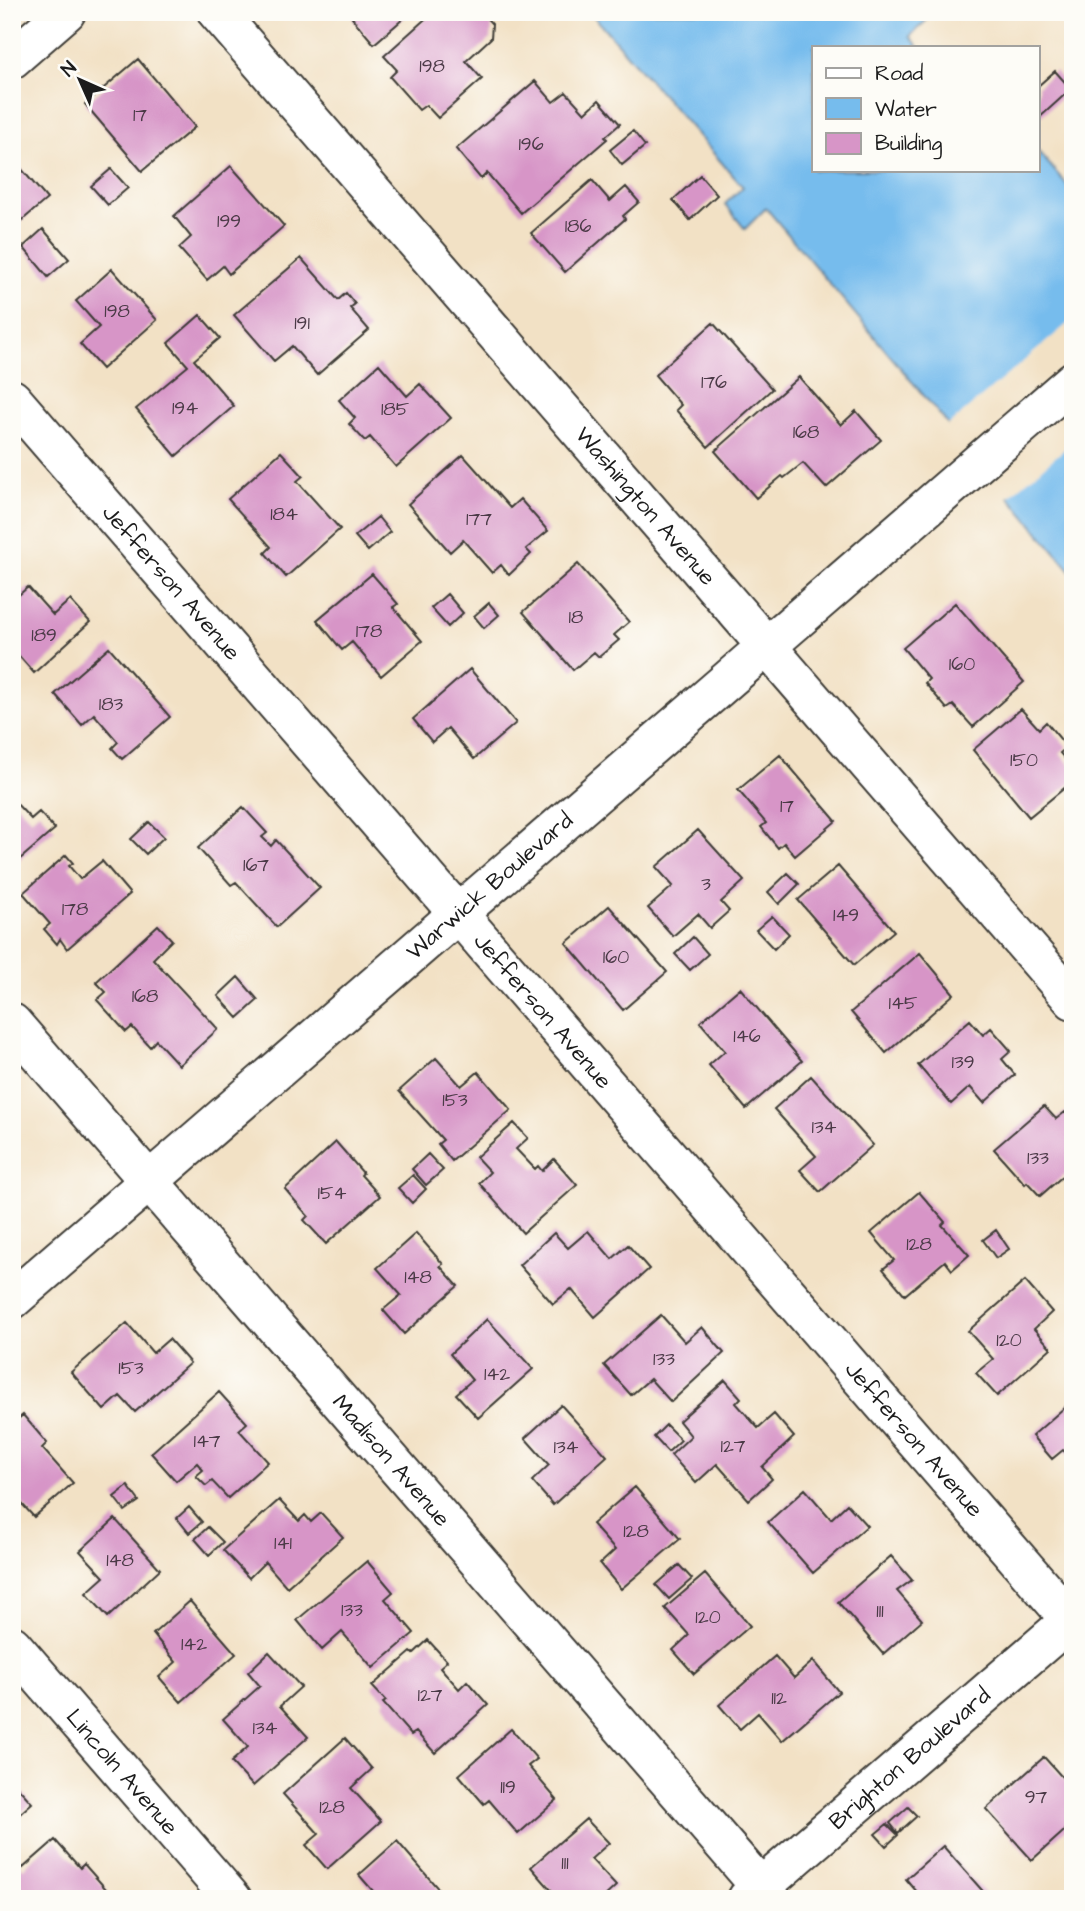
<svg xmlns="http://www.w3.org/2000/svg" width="1085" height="1911" font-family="'Architects Daughter',sans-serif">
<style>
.water{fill:#76bced;stroke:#496c84;stroke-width:2}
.pier{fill:#f2e1c5}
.building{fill:#d795c7}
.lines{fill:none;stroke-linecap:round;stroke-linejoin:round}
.minor-casing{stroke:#3c3a35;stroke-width:42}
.tertiary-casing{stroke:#3c3a35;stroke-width:42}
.minor{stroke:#fff;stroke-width:38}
.tertiary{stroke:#fff;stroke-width:38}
.labels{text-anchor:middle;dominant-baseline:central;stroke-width:6;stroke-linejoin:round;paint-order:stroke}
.number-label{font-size:19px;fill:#4b3a47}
.street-label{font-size:23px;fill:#1c1c1c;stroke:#fdfcf7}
</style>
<rect width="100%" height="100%" fill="#fdfcf7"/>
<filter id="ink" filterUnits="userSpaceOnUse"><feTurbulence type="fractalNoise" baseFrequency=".0143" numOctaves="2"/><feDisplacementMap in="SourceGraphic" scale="14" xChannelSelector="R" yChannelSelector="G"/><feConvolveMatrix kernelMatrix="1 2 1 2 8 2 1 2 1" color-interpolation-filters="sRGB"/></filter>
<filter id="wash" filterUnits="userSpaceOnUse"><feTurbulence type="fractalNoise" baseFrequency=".00686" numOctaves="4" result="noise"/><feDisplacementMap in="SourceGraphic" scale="28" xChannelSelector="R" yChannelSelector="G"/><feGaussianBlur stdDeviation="1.57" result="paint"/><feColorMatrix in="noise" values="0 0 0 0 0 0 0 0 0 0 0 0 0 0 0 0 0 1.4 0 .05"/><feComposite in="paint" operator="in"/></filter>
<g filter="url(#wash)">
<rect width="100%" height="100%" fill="#f2e1c5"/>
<path class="water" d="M590 12H919L926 21 910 36 919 47H814V170H1038V151L1073 192V573L766 208 745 229 725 204 743 187Z"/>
<path class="pier" d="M1073 319V442L1006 499 946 427Z"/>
<g id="blocks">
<path class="building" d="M352 12H411L374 44 352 18 355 16Z
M433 12 438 15 441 12H481L492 24 491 38 466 61 482 79 438 118 426 105 419 110 390 77 397 70 384 56Z
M1071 12H1073V27L1065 18Z
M138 59 195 127 142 171 85 104Z
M1055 71 1071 89 1038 119V86Z
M535 81 553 102 566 92 585 113 599 100 620 124 605 137 607 139 521 213 487 173 481 179 456 149Z
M633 131 645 146 622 165 610 150Z
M19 166 47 199 12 229V172Z
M231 166 284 226 229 274 223 266 207 280 179 248 191 237 174 216Z
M111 169 128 188 108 205 91 186Z
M700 175 717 195 690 220 673 200Z
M592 180 610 201 626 187 639 202 623 216 625 219 565 272 531 233Z
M43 229 69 259 48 277 23 247Z
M301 258 338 300 346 293 355 304 350 308 369 330 317 375 292 346 274 361 234 315Z
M112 269 157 320 102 369 80 344 99 327 76 301Z
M200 315 220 338 194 360 234 406 176 456 136 409 188 366 168 343Z
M713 323 772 389 708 447 676 410 681 405 655 375Z
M379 364 407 396 420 384 451 418 396 467 370 437 365 441 349 424 355 418 339 400Z
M799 377 841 425 856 411 881 440 826 488 803 463 784 478 782 476 756 498 715 451Z
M281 452 303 476 297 481 340 529 286 577 265 553 271 547 228 499Z
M463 455 510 508 520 499 548 531 526 549 531 554 509 575 501 565 492 573 463 540 450 552 408 504Z
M378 517 390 532 368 551 355 536Z
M578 564 629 622 614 635 619 640 599 657 594 652 573 670 523 612Z
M372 574 398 604 393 607 422 641 381 676 352 642 342 650 317 620Z
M28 587 53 615 70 600 90 622 34 673 12 648V601Z
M447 594 463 613 448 627 431 608Z
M489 603 499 615 484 628 474 616Z
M955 603 1024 682 973 727 953 705 947 709 925 683 929 679 903 648Z
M109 647 170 717 122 759 112 748 118 742 94 714 82 725 55 694Z
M470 669 516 723 474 759 448 728 432 742 413 719Z
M1021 709 1039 729 1046 722 1067 747 1060 753 1073 768V781L1029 817 973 750Z
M780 755 836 821 795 856 784 843 778 848 761 827 766 823 738 790Z
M12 799 31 819 39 812 55 829 12 866Z
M243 807 267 833 262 837 271 846 276 840 320 888 277 927 236 882 231 885 198 848Z
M149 822 164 837 146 854 131 839Z
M698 830 744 881 721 902 729 911 710 928 698 914 673 936 648 908 673 886 656 867Z
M66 855 73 863 69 866 80 879 102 861 130 894 67 949 60 939 57 944 44 929 50 924 23 893Z
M838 866 894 931 854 965 798 900Z
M788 873 799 884 779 904 768 892Z
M609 906 667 972 623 1010 566 943Z
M772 916 789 934 774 949 756 930Z
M158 925 172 940 153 959 218 1029 179 1065 156 1040 150 1047 132 1027 126 1032 97 1000 106 992 96 982Z
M693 937 708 954 690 970 675 954Z
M920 953 954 994 886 1053 851 1012Z
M238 977 258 1000 238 1018 218 996Z
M740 988 802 1061 746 1109 709 1065 725 1051 700 1022Z
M970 1020 983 1035 991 1028 1011 1051 1002 1059 1015 1075 984 1103 970 1087 951 1104 918 1065Z
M436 1058 461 1086 478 1072 511 1110 452 1161 438 1144 443 1140 399 1091Z
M811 1076 873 1145 820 1192 800 1170 816 1156 774 1109Z
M1044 1106 1056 1119 1065 1112 1073 1121V1167L1040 1196 1027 1182 1025 1184 994 1149Z
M514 1123 528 1138 516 1149 535 1169 538 1166 542 1171 554 1159 577 1185 523 1233 479 1183 490 1172 476 1157Z
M336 1142 363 1173 361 1175 380 1196 326 1244 304 1220 308 1216 285 1189Z
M428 1154 443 1170 426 1185 412 1169Z
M413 1175 426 1189 412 1203 398 1188Z
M919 1192 945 1222 942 1225 969 1255 952 1270 945 1261 905 1295 883 1269 894 1260 871 1233Z
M996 1230 1009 1249 996 1258 983 1240Z
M588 1231 612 1259 628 1245 649 1269 595 1317 571 1289 553 1304 519 1265 554 1233 568 1248Z
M416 1233 443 1264 440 1266 458 1286 404 1334 383 1310 401 1295 377 1268Z
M1025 1281 1052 1312 1034 1329 1051 1348 997 1396 976 1373 993 1359 968 1331Z
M661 1315 685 1342 702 1327 724 1353 671 1402 650 1379 631 1395 604 1365Z
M487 1319 533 1369 478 1418 456 1394 472 1380 450 1354Z
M127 1323 153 1353 169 1339 190 1363 135 1412 120 1396 104 1410 71 1372Z
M725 1380 741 1398 736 1403 758 1428 774 1414 794 1437 762 1467 772 1479 749 1500 717 1464 696 1483 671 1455 691 1436 679 1421Z
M219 1392 247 1423 239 1430 268 1462 228 1498 212 1481 206 1486 196 1476 203 1470 197 1463 176 1481 151 1453Z
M1073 1400V1451L1068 1455 1063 1450 1052 1459 1032 1436Z
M561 1405 607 1456 553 1505 532 1481 549 1465 525 1438Z
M23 1415 47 1443 42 1448 73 1483 34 1517 12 1493V1424Z
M666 1425 681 1440 668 1452 654 1437Z
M128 1486 139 1501 125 1511 114 1497Z
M635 1487 680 1539 621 1589 600 1564 615 1550 592 1524Z
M805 1489 831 1519 847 1504 867 1526 813 1573 768 1522Z
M279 1500 299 1521 305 1515 311 1522 321 1513 343 1537 287 1587 265 1562 249 1578 223 1550Z
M189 1507 202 1522 189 1533 177 1518Z
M115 1519 160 1569 108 1617 86 1593 104 1577 80 1551Z
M208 1527 223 1542 209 1555 195 1539Z
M891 1556 912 1580 897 1591 922 1620 883 1654 838 1602Z
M367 1561 393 1592 385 1599 414 1633 373 1668 342 1632 322 1650 297 1620Z
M679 1565 692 1579 669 1599 656 1585Z
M705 1574 750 1626 694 1674 673 1650 689 1635 665 1608Z
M190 1601 236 1654 181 1702 159 1677 176 1662 153 1634Z
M428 1640 447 1661 440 1667 459 1689 467 1681 488 1705 435 1753 416 1732 411 1735 383 1703 386 1701 372 1686 411 1652 413 1654Z
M269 1652 301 1687 280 1706 308 1737 253 1786 231 1762 248 1747 223 1719 260 1686 248 1672Z
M775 1656 794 1678 813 1661 839 1692 782 1741 758 1713 740 1729 719 1705Z
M511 1729 537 1759 528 1766 557 1800 518 1834 489 1800 484 1804 459 1775Z
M345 1738 372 1769 351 1788 381 1821 327 1869 306 1845 319 1834 283 1794Z
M1044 1757 1070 1786 1073 1783V1823L1032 1860 986 1809Z
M12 1781 32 1803 12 1821Z
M908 1807 917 1816 898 1833 890 1823Z
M586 1819 609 1843 591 1859 616 1886 602 1899H559L531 1867Z
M887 1824 898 1835 886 1846 875 1834Z
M55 1840 80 1868 84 1864 106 1889 95 1899H12V1856L23 1868Z
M397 1841 447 1899H380L359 1875Z
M943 1846 988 1897 987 1899H923L906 1879Z"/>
</g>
</g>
<g filter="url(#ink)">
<use href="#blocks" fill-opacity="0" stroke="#3c3a35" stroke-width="2"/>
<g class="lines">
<defs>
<g id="minor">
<path id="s1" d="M217 12 1073 1000"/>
<path d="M12 59 66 12"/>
<path id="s2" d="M12 399 1073 1623"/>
<path id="s3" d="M12 1023 771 1899"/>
<path id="s4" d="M12 1645 232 1899"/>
<path id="s5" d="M747 1899 1073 1618"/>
</g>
<g id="tertiary">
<path id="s6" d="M12 1300 1073 381"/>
</g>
</defs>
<use href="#minor" class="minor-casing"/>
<use href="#tertiary" class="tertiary-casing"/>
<use href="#minor" class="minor"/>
<use href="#tertiary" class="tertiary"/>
</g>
</g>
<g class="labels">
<g class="number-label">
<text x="432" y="66">198</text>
<text x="140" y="115">17</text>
<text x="531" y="144">196</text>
<text x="229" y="221">199</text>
<text x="578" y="226">186</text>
<text x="117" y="311">198</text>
<text x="302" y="323">191</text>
<text x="714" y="382">176</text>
<text x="185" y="408">194</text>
<text x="395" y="409">185</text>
<text x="806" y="432">168</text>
<text x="284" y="514">184</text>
<text x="479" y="519">177</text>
<text x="576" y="617">18</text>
<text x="369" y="631">178</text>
<text x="44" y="635">189</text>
<text x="962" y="664">160</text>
<text x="111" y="704">183</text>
<text x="1024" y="760">150</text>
<text x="787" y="806">17</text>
<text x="256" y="865">167</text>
<text x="706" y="884">3</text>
<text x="75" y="909">178</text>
<text x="846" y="915">149</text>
<text x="616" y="957">160</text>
<text x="145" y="996">168</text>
<text x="903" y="1003">145</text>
<text x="747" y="1036">146</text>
<text x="963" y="1062">139</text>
<text x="455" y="1100">153</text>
<text x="824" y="1127">134</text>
<text x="1038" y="1158">133</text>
<text x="332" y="1193">154</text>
<text x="919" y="1244">128</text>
<text x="418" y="1277">148</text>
<text x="1009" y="1340">120</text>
<text x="664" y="1359">133</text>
<text x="131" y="1368">153</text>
<text x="497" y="1374">142</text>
<text x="207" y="1441">147</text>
<text x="733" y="1446">127</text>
<text x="566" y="1447">134</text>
<text x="636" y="1531">128</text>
<text x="283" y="1543">141</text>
<text x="120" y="1560">148</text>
<text x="352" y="1610">133</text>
<text x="880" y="1611">111</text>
<text x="708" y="1617">120</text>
<text x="194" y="1644">142</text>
<text x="430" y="1695">127</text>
<text x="779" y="1698">112</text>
<text x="265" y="1728">134</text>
<text x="508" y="1787">119</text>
<text x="1036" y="1797">97</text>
<text x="332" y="1807">128</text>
<text x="565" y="1863">111</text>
</g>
<g class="street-label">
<text stroke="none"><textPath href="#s1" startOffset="654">Washington Avenue</textPath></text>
<text stroke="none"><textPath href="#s2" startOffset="243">Jefferson Avenue</textPath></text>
<text stroke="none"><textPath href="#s6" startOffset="632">Warwick Boulevard</textPath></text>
<text stroke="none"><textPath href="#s2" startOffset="810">Jefferson Avenue</textPath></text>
<text stroke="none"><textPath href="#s2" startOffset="1377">Jefferson Avenue</textPath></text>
<text stroke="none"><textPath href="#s3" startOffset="579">Madison Avenue</textPath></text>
<text stroke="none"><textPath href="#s5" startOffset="215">Brighton Boulevard</textPath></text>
<text stroke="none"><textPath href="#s4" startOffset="168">Lincoln Avenue</textPath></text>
</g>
</g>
<rect width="1085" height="1911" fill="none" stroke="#fdfcf7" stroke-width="42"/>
<rect x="812" y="46" width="228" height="126" fill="#fdfcf7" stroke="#a3a29f" stroke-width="2"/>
<rect x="826" y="68" width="35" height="10" fill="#ffffff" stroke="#a3a29f" stroke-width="2"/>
<text x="875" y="80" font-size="21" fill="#1c1c1c">Road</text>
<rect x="826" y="98" width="35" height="21" fill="#76bced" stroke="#a3a29f" stroke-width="2"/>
<text x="875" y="116" font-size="21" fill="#1c1c1c">Water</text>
<rect x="826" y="133" width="35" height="21" fill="#d795c7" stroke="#a3a29f" stroke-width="2"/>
<text x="875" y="150" font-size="21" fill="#1c1c1c">Building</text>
<g transform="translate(80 80) rotate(315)" stroke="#fdfcf7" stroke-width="5" paint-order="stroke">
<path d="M0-5L12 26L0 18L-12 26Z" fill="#1c1c1c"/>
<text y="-10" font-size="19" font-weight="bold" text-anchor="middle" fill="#1c1c1c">N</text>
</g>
</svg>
